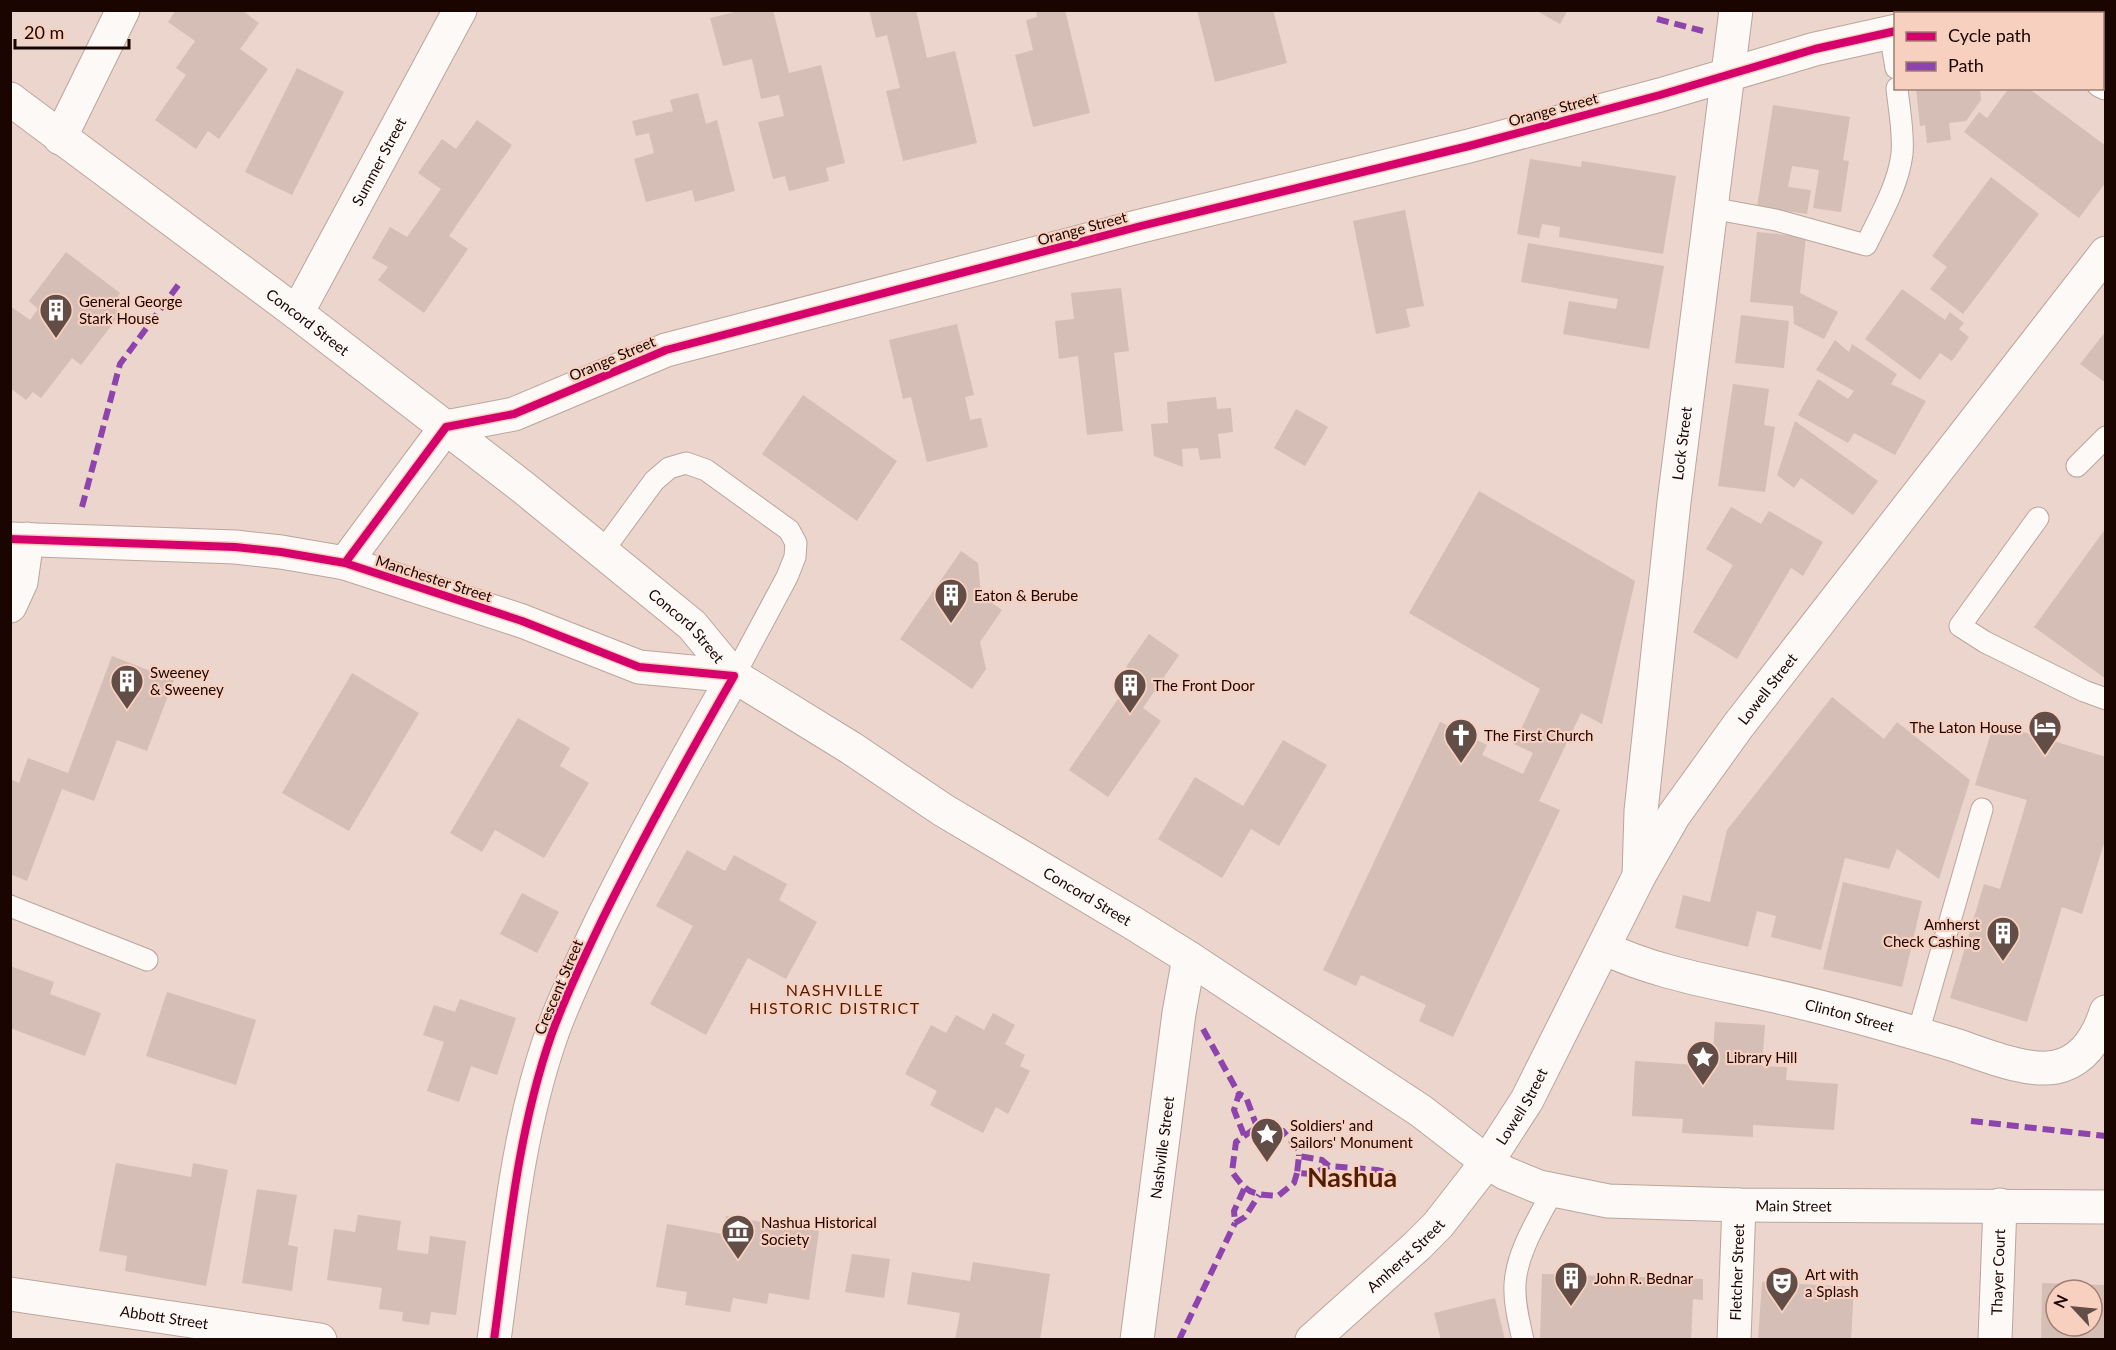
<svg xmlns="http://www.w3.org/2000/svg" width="2116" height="1350" font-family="Lato,sans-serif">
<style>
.building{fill:#d4beb5;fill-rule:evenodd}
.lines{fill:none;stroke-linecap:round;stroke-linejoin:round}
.lane-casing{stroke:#bba59c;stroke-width:23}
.street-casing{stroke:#bba59c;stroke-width:35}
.secondary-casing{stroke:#bba59c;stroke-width:35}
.lane{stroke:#fcf9f7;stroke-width:21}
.street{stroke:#fcf9f7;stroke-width:33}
.secondary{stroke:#fcf9f7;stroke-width:33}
.quiet{stroke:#8e44ad;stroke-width:6;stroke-dasharray:12 6;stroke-linecap:butt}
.cycleway-casing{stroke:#f8d0bf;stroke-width:11}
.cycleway{stroke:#d6006c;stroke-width:8}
.labels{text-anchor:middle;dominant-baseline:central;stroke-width:4.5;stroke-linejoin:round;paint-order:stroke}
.street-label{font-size:15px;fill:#1a0500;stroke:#f8d0bf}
.poi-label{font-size:15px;fill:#1a0500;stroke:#f8d0bf;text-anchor:start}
.neighbourhood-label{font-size:16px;letter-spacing:1.5px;fill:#521e03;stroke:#f8d0bf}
.town-label{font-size:27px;font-weight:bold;fill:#521e03;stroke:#f8d0bf}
</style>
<rect width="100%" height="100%" fill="#ebd5cc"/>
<path class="building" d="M176 10H242L259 23 240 49 268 69 219 139 208 131 196 149 155 120 186 75 176 68 195 41 168 22Z
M734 10H773L789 73 821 65 845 163 826 168 829 181 789 191 785 176 773 179 758 122 784 116 779 95 761 99 752 59 723 66 710 18 735 12Z
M869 10H916L927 58 955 51 977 143 903 161 886 91 900 88 887 35 876 38Z
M1036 10H1065L1090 113 1033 127 1015 55 1033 50 1026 20 1037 17Z
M1197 10H1273L1287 63 1215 82Z
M1535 10H1568L1560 24Z
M297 68 344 92 292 195 245 172Z
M1916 88H1980L1981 100 1966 121 1949 123 1951 140 1927 143 1925 125 1920 126Z
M2009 88H2028L2106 146V182L2079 218 1964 132 1979 112 1987 118Z
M698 93 706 124 717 120 735 191 695 202 692 190 646 202 634 159 654 153 649 133 636 136 632 121 673 111 670 100Z
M1773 105 1850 117 1843 160 1849 161 1841 212 1813 208 1819 170 1792 166 1788 187 1811 190 1807 214 1757 207Z
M477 120 512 145 449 236 468 249 424 313 378 280 388 267 372 258 390 227 407 237 441 189 418 173 442 139 456 149Z
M1530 159 1581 167 1582 161 1676 176 1663 254 1559 237 1560 227 1542 224 1539 238 1517 234Z
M1991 177 2039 214 1963 314 1930 289 1947 267 1932 256Z
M1405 210 1424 306 1406 309 1410 327 1376 334 1353 221Z
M1757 232 1806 237 1800 293 1838 312 1824 339 1794 324 1793 306 1750 302Z
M1528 243 1664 266 1649 349 1563 334 1569 301 1616 309 1618 299 1521 282Z
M66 252 120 293 111 306 121 313 81 365 72 358 41 398 33 392 26 400 10 388V306L30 320 38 309 29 301Z
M1121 288 1129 351 1114 353 1123 431 1087 435 1078 356 1059 359 1055 321 1074 319 1071 293Z
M1902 289 1945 320 1950 312 1964 323 1959 329 1969 337 1952 361 1940 353 1920 380 1865 339Z
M1741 315 1789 321 1784 368 1735 363Z
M957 324 974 395 965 397 970 420 981 418 988 447 927 462 911 397 903 399 889 340Z
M2106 331V383L2080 364Z
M1835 340 1849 352 1852 344 1897 374 1891 384 1926 401 1895 455 1854 433 1848 443 1798 415 1818 379 1848 399 1854 391 1816 370Z
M1733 384 1769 389 1764 425 1775 427 1765 492 1718 486Z
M803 395 897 461 857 521 762 454Z
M1216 397 1217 409 1231 408 1233 432 1218 434 1221 458 1200 460 1198 448 1182 449 1183 467 1154 456 1151 424 1168 423 1167 402Z
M1296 409 1328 427 1305 466 1274 448Z
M1795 421 1878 481 1853 515 1801 478 1794 488 1777 475Z
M1479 491 1635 581 1602 724 1581 713 1539 801 1560 810 1453 1037 1419 1021 1426 1005 1361 975 1356 986 1323 970 1440 722 1487 745 1482 755 1523 774 1533 753 1514 744 1540 689 1409 613Z
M1731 507 1761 524 1769 511 1823 542 1803 576 1791 568 1737 659 1693 632 1733 565 1706 549Z
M2106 528V679L2034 627Z
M961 551 978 563 981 595 1002 610 980 642 986 669 972 689 900 639Z
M1149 634 1179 655 1143 708 1161 721 1108 797 1069 770 1136 673 1126 667Z
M112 656 174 680 147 751 117 740 94 801 62 789 27 881 10 874V779L19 783 28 758 68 773Z
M352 673 419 713 349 831 282 793Z
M1832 697 1884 739 1897 722 1970 780 1939 879 1897 849 1889 869 1845 858 1821 950 1771 937 1776 916 1757 911 1748 947 1675 928 1683 895 1710 902 1727 830Z
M518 718 570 748 560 766 589 783 544 858 495 830 482 852 450 833Z
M1994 723 2106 757V837L2082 914 2062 907 2027 1022 1950 998 1984 884 2000 889 2027 800 1975 785Z
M1283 740 1327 765 1279 846 1251 829 1222 878 1158 839 1195 777 1243 806Z
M687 850 725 871 734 855 787 884 779 900 817 922 786 979 748 958 706 1035 650 1004 693 926 656 906Z
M1843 882 1922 901 1902 987 1823 969Z
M522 893 559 912 537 953 500 934Z
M10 966 54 982 50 994 101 1013 85 1056 10 1028Z
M167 992 256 1020 236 1085 146 1056Z
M460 999 516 1018 497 1075 471 1066 459 1102 427 1091 444 1042 423 1035 434 1005 455 1012Z
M993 1013 1015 1025 1005 1044 1025 1055 1020 1066 1030 1071 1008 1114 996 1107 983 1133 930 1105 937 1091 905 1074 931 1025 946 1033 956 1015 984 1030Z
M1715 1022 1765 1025 1762 1066 1787 1067 1786 1080 1838 1084 1834 1130 1753 1125V1137L1682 1133 1683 1119 1632 1116 1635 1061 1712 1066Z
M116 1163 191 1177 193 1163 228 1170 206 1286 125 1271 127 1256 99 1251Z
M257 1189 297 1195 288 1245 298 1247 292 1291 242 1283Z
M358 1215 401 1221 397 1250 428 1254 430 1236 466 1241 456 1315 431 1312 429 1325 402 1321 403 1312 379 1309 382 1288 327 1280 334 1229 355 1232Z
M726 1216 819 1231 809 1300 769 1293 767 1304 733 1298 730 1312 685 1305 687 1292 656 1287 667 1224 723 1234Z
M852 1254 890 1259 884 1298 845 1292Z
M973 1262 1050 1274 1040 1340H955L960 1313 907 1304 912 1272 970 1281Z
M1542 1274 1703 1279V1300L1693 1299 1691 1340 1540 1338Z
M1762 1282 1854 1287 1851 1340H1758Z
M2042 1283 2106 1285V1340H2041ZM2056 1290H2092V1326H2056Z
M1495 1298 1505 1340H1441L1434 1313Z"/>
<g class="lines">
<defs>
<path id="lane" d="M1890 32 1896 68
M1711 208 1776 220 1866 245C1880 216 1898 186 1902 154 1904 133 1899 109 1897 88
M2077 466 2106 437
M2038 518 1960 626 1985 642 2084 691 2106 699
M602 552 654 481 669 468 686 463 706 470 789 530 796 543 795 557 787 577 734 676
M10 906 147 960
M1918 1033 1982 809
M1523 1340C1519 1322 1514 1303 1515 1284 1517 1251 1538 1220 1553 1190"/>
<g id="street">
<path d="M2102 81 2106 83"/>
<path d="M60 138 123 10"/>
<path id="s1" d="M297 313 460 10"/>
<path d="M345 563 446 427 514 414 666 350 1141 226 1469 146 1660 95 1815 49 1896 31"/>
<path d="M10 606 21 582 27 539"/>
<path id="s2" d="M1639 876 1641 811 1674 502 1736 10"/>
<path id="s3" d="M1604 948C1656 973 1714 982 1770 995 1832 1009 1893 1026 1955 1045 1983 1054 2027 1073 2056 1067 2084 1061 2098 1037 2106 1012"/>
<path id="s4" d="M10 1294 320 1340"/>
<path d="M494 1340C508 1238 517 1134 551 1036 565 996 584 958 602 920 643 837 688 756 734 676"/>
<path id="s5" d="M1137 1340 1179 1013 1189 958"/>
<path id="s6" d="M1734 1340 1739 1205"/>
<path id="s7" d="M1995 1340 2000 1205"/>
</g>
<g id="secondary">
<path id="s8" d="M10 99 297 313 524 488 692 625 734 676 851 748 943 810 1133 923 1189 958 1421 1111 1487 1162 1505 1173 1539 1187 1608 1201 1739 1205 2106 1207"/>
<path d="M10 539 235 547 281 552 345 563 522 621 639 667 734 676"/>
<path id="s9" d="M1312 1340 1417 1246 1438 1225 1487 1162 1527 1100 1639 876 1674 815 1738 726 2106 253"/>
</g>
</defs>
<use href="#lane" class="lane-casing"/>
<use href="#street" class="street-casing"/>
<use href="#secondary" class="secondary-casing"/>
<use href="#lane" class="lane"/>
<use href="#street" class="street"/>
<use href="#secondary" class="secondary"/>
<path class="quiet" d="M1657 19 1703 31
M82 507 120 364 179 284
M1203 1029 1239 1094
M1971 1121 2106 1136
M1244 1135 1234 1110 1239 1094 1246 1097 1257 1127
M1329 1166 1322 1160 1299 1156 1297 1173 1312 1174 1329 1166 1377 1170 1393 1174
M1297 1173 1294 1183 1278 1196C1251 1194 1248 1194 1232 1172L1236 1142 1257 1127 1283 1131 1299 1150V1156
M1244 1189 1234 1211 1235 1223 1245 1217 1259 1195
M1179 1340 1235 1223"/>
<defs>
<path id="cycleway" d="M10 539 235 547 281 552 345 563 522 621 639 667 734 676C688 756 643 837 602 920 584 958 565 996 551 1036 517 1134 508 1238 494 1340
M345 563 446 427 514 414 666 350 1141 226 1469 146 1660 95 1815 49 1896 31"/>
</defs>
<use href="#cycleway" class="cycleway-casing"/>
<use href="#cycleway" class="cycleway"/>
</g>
<defs>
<symbol id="building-pin" viewBox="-11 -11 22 30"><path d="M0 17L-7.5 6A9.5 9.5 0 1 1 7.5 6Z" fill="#634e47" stroke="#f8d0bf"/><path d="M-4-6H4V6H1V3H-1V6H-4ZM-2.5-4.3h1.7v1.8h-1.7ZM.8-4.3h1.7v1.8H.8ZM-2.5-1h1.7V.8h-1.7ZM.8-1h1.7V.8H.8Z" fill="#fff"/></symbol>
<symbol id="hotel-pin" viewBox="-11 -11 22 30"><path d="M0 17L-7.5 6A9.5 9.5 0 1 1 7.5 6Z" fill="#634e47" stroke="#f8d0bf"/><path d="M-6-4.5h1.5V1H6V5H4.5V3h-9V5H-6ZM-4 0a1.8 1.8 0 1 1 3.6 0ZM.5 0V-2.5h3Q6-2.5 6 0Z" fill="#fff"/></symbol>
<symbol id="church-pin" viewBox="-11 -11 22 30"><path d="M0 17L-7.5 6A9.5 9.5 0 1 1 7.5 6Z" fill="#634e47" stroke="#f8d0bf"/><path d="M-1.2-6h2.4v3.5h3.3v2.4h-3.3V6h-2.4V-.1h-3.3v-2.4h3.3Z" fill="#fff"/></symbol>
<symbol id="sight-pin" viewBox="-11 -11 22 30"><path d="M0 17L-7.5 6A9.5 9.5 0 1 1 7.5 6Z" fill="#634e47" stroke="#f8d0bf"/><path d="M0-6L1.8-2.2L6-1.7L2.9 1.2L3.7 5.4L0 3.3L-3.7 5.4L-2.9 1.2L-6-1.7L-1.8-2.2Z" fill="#fff"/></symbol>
<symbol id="museum-pin" viewBox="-11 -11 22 30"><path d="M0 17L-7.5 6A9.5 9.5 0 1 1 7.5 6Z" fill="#634e47" stroke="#f8d0bf"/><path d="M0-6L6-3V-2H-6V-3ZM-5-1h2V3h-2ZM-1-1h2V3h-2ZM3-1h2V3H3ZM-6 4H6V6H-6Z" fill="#fff"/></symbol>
<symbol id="theatre-pin" viewBox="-11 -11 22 30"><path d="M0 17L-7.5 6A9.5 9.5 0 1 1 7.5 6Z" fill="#634e47" stroke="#f8d0bf"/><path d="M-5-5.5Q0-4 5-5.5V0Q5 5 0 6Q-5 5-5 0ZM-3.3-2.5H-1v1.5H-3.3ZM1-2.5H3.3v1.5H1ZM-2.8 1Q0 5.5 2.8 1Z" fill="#fff"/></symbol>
</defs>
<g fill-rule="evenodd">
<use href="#building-pin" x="37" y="291" width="38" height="52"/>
<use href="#building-pin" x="932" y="576" width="38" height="52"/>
<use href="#building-pin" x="108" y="662" width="38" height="52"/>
<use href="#building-pin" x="1111" y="666" width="38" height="52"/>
<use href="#hotel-pin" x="2026" y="708" width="38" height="52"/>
<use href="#church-pin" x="1442" y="716" width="38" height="52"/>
<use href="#building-pin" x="1984" y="914" width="38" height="52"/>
<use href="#sight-pin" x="1684" y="1038" width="38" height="52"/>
<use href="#sight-pin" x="1248" y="1115" width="38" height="52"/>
<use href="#museum-pin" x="719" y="1212" width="38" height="52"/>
<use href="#building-pin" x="1552" y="1259" width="38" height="52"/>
<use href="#theatre-pin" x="1763" y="1264" width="38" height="52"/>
</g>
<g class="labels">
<g class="street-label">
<text transform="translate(1553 109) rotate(-15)">Orange Street</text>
<text stroke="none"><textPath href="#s1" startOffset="172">Summer Street</textPath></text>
<text transform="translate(1082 228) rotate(-15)">Orange Street</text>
<text stroke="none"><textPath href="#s8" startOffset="372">Concord Street</textPath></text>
<text transform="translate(612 358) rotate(-23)">Orange Street</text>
<text stroke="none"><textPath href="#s2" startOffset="435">Lock Street</textPath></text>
<text transform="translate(434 578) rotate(18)">Manchester Street</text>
<text stroke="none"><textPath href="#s8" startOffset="858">Concord Street</textPath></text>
<text stroke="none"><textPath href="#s9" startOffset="802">Lowell Street</textPath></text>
<text stroke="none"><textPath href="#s8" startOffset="1344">Concord Street</textPath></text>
<text transform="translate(558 987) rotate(-67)">Crescent Street</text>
<text stroke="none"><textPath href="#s3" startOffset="255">Clinton Street</textPath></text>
<text stroke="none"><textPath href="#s9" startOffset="316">Lowell Street</textPath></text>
<text stroke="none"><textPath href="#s5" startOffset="194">Nashville Street</textPath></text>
<text stroke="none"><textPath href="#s8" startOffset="2138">Main Street</textPath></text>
<text stroke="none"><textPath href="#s9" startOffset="126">Amherst Street</textPath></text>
<text stroke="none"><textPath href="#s6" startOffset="68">Fletcher Street</textPath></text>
<text stroke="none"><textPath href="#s7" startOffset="68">Thayer Court</textPath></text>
<text stroke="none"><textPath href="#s4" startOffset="156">Abbott Street</textPath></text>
</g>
<g class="poi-label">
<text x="79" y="301">General George<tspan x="79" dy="17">Stark House</tspan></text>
<text x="974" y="595">Eaton &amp; Berube</text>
<text x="150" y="672">Sweeney<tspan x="150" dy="17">&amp; Sweeney</tspan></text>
<text x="1153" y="685">The Front Door</text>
<text x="2022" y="727" text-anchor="end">The Laton House</text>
<text x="1484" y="735">The First Church</text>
<text x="1980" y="924" text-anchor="end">Amherst<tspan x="1980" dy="17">Check Cashing</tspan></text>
<text x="1726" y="1057">Library Hill</text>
<text x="1290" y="1125">Soldiers' and<tspan x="1290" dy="17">Sailors' Monument</tspan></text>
<text x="761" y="1222">Nashua Historical<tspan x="761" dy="17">Society</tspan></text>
<text x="1805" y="1274">Art with<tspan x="1805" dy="17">a Splash</tspan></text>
<text x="1594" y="1278">John R. Bednar</text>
</g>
<g class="neighbourhood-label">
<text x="835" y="989">NASHVILLE<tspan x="835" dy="18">HISTORIC DISTRICT</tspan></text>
</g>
<g class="town-label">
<text x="1352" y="1176">Nashua</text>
</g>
</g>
<rect width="2116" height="1350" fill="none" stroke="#1a0500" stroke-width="24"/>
<rect x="1894" y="12" width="210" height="78" fill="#f8d0bf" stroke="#9f7f73" stroke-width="1.5"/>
<rect x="1906" y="32" width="30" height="9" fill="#d6006c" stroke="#9f7f73" stroke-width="1.5"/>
<text x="1948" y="42" font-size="18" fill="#1a0500">Cycle path</text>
<rect x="1906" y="62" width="30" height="9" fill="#8e44ad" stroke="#9f7f73" stroke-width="1.5"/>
<text x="1948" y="72" font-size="18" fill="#1a0500">Path</text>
<g transform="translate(2074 1308) rotate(296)"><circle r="28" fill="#f8d0bf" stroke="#9f7f73" stroke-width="1.5"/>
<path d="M0-4.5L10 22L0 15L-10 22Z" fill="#634e47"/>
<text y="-9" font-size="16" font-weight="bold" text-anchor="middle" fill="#1a0500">N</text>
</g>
<path d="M15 39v9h114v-9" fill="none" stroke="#1a0500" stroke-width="3"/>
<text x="24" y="39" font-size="18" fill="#1a0500" stroke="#f8d0bf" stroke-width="4.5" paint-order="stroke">20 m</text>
</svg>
